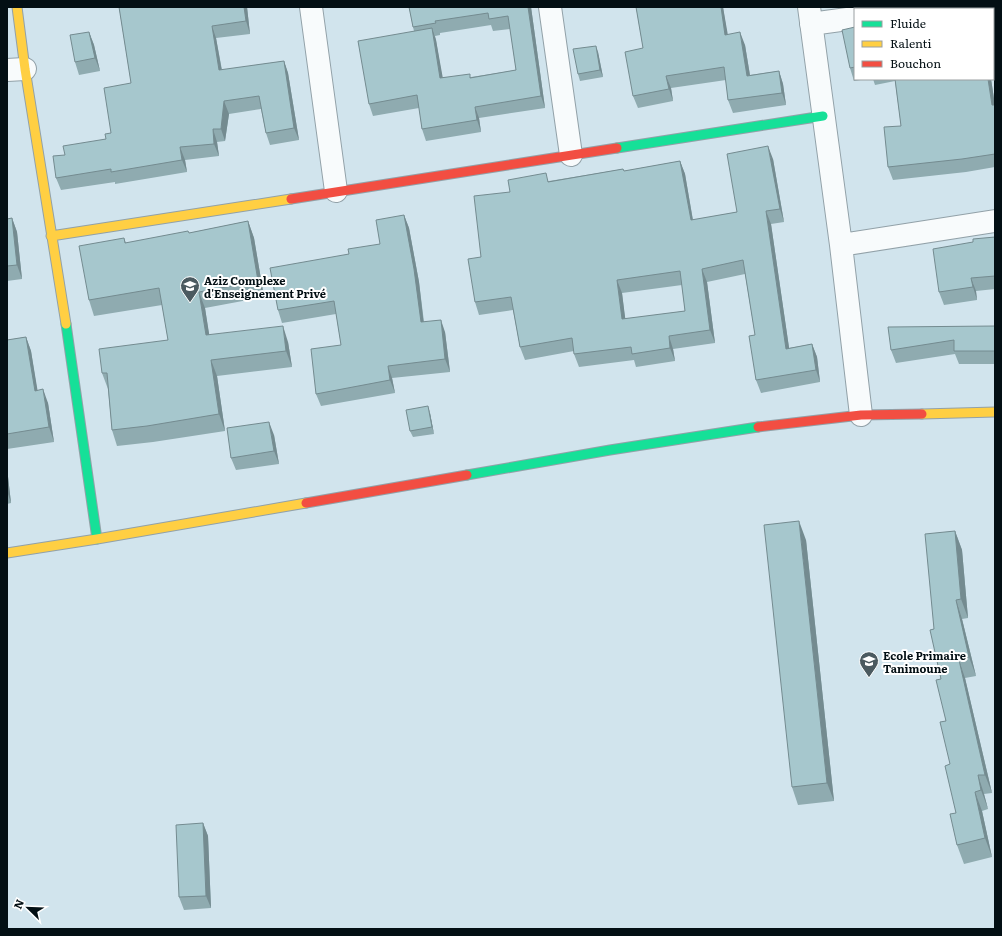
<svg xmlns="http://www.w3.org/2000/svg" width="1002" height="936" font-family="Literata,serif">
<style>
.lines{fill:none;stroke-linecap:round;stroke-linejoin:round}
.street-casing{stroke:#92a1a8;stroke-width:24}
.fast-casing{stroke:#92a1a8;stroke-width:11}
.slow-casing{stroke:#92a1a8;stroke-width:11}
.jam-casing{stroke:#92a1a8;stroke-width:11}
.street{stroke:#f8fbfc;stroke-width:22}
.fast{stroke:#16e098;stroke-width:9}
.slow{stroke:#ffcf43;stroke-width:9}
.jam{stroke:#f24e42;stroke-width:9}
.wall{fill:#8fabb0;fill-rule:evenodd}
.shaded-wall{fill:#748b90}
.building{fill:#a6c7cd;stroke:#748b90;fill-rule:evenodd}
.labels{text-anchor:middle;dominant-baseline:central;stroke-width:4;stroke-linejoin:round;paint-order:stroke}
.poi-label{font-size:11px;font-weight:bold;fill:#030f14;stroke:#fff;text-anchor:start}
</style>
<rect width="100%" height="100%" fill="#d1e4ed"/>
<g class="lines">
<defs>
<path id="street" d="M311 7 336 191
M550 7 571 155
M809 7 841 245 861 415
M924 9 938 7
M811 24 855 18
M7 70 25 69
M841 245 995 221"/>
<path id="fast" d="M617 148 823 116
M66 324 97 539
M467 475 610 450 758 427"/>
<path id="slow" d="M17 7 25 69 66 324
M51 236 291 199
M922 414 995 412
M7 553 97 539 306 503"/>
<path id="jam" d="M291 199 617 148
M758 427 861 415 922 414
M306 503 467 475"/>
</defs>
<use href="#street" class="street-casing"/>
<use href="#fast" class="fast-casing"/>
<use href="#slow" class="slow-casing"/>
<use href="#jam" class="jam-casing"/>
<use href="#street" class="street"/>
<use href="#fast" class="fast"/>
<use href="#slow" class="slow"/>
<use href="#jam" class="jam"/>
</g>
<path class="wall" d="M119 7H247L250 34 216 38 222 70 284 61 288 73 299 140 270 145 266 133 261 109 229 114 225 141 217 142 219 156 185 160 187 172 115 184V182L61 190 56 178 65 155 106 139 111 133 131 83Z
M409 7H531L545 108 479 118 481 132 426 141 422 129 419 108 373 116 369 104 414 31 413 27ZM491 25 493 31 510 29 516 70 471 77H442L436 40 435 36 440 35V33Z
M636 7H723L727 34 745 45 750 75 779 71 783 84 786 105 733 113 728 100 726 80 671 88 673 101 638 108 633 96 643 48Z
M855 27V79H867L854 81 850 68Z
M89 32 94 45 100 71 79 75 75 62Z
M598 52 603 77 580 81 578 74Z
M873 79H991L995 105V167L966 172 893 180 888 167 901 126 895 81 875 85Z
M773 159 784 222 771 224 789 348 812 344 817 357 820 382 761 393 756 380 755 335 745 274 707 282 715 343 673 349 675 361 636 367 634 360 579 367 574 354V351L525 360 520 347 513 310 479 315 475 302 510 192 549 181 623 169 624 171 680 161 685 174 693 220 737 212ZM682 285 685 311 625 319 622 293Z
M404 215 409 228 419 282 424 322 445 332 450 372 392 378 395 393 321 406 316 394 341 345 336 314 282 323 278 310 349 254 380 244Z
M12 218 17 232 22 279 7 281V219Z
M248 221 254 238 264 297 205 308 209 335 288 342 292 367 217 376 225 431 153 442 117 446 112 430 108 389 102 373 168 340 162 305 94 316 89 300 124 238 126 243 189 233Z
M995 237V289L976 291 977 300 944 305 939 292 973 242Z
M995 326V364H959L955 354 896 363 891 350Z
M26 337 31 351 37 390 48 403 54 442 7 449V340Z
M430 413 434 434 413 437 410 431Z
M274 435 279 464 236 470 231 458Z
M7 468 11 503 7 504Z
M955 531 962 550 968 618 962 619 976 676 965 678 992 793 984 794 988 809 982 811 992 857 964 864 957 845 956 813 941 679 934 629Z
M806 540 834 801 798 805 792 787Z
M203 823 208 836 211 908 184 910 179 897Z"/>
<path class="shaded-wall" d="M244 7H247L250 34 246 21Z
M528 7H531L545 108 541 96Z
M721 7H723L730 47 725 35Z
M212 26 216 38 224 83 219 70Z
M432 28 436 40 445 90 440 78Z
M89 32 94 45 100 71 95 58Z
M740 32 745 45 752 88 747 76Z
M596 46 598 52 603 77 600 70Z
M284 61 288 73 299 140 294 128Z
M779 71 783 84 786 105 782 93Z
M666 76 671 88 673 101 669 89Z
M988 79H991L995 105H992Z
M224 101 229 114 225 141 221 129Z
M475 107 479 118 481 132 477 120Z
M213 129 217 142 219 156 214 144Z
M768 146 773 159 784 222 780 209Z
M180 147 185 160 187 172 182 160Z
M680 161 685 174 695 233 691 220Z
M766 211 771 224 791 361 786 349Z
M404 215 409 228 419 282 425 335 421 322Z
M12 218 17 232 22 279 17 265Z
M248 221 254 238 264 297 258 281Z
M702 269 707 282 715 343 710 330Z
M971 278 976 291 977 300 973 287Z
M617 280 622 293 627 332 622 319Z
M199 292 205 308 212 352 206 335Z
M441 320 445 332 450 372 445 359Z
M283 326 288 342 292 367 286 351Z
M669 336 673 349 675 361 670 348Z
M26 337 31 351 40 405 35 391Z
M812 344 817 357 820 382 816 370Z
M211 360 217 376 225 431 219 414Z
M388 366 392 378 395 393 390 380Z
M43 389 48 403 54 442 49 427Z
M428 406 430 413 434 434 432 427Z
M269 422 274 435 279 464 274 451Z
M7 468 11 503 7 491Z
M799 521 806 540 834 801 827 783Z
M955 531 962 550 968 618 961 599Z
M956 600 962 619 976 676 969 657Z
M959 660 965 678 992 793 985 775Z
M978 775 984 794 988 809 981 790Z
M975 792 982 811 992 857 985 838Z
M203 823 208 836 211 908 206 896Z"/>
<path class="building" d="M119 7H244L246 21 212 26 219 70 284 61 294 128 266 133 259 96 224 101 221 129H213L214 144 180 147 182 160 111 172V169L56 178 53 156 65 155 63 146 106 139 105 134 111 133 104 88 131 83Z
M409 7H528L541 96 475 107 477 120 422 129 417 95 369 104 358 41 432 28 440 78 470 74V78L516 70 508 16 489 19 488 13 435 21 436 23 413 27Z
M636 7H721L725 35 740 32 747 76 779 71 782 93 728 100 724 67 666 76 669 89 633 96 625 52 643 48Z
M855 27V67L850 68 842 30Z
M89 32 95 58 75 62 70 35Z
M596 46 600 70 578 74 573 49Z
M895 79H988L992 105H995V154L962 159 888 167 884 127 901 126Z
M768 146 780 209 766 211 786 349 812 344 816 370 756 380 749 336 755 335 743 260 702 269 710 330 669 336 670 348 632 354 631 347 574 354 572 338 520 347 511 297 475 302 468 259 481 257 474 196 510 192 508 180 546 173 548 182 623 169 624 171 680 161 691 220 737 212 727 154ZM680 271 685 311 622 319 617 280Z
M404 215 414 269 421 322 441 320 445 359 388 366 390 380 316 394 311 349 341 345 334 301 278 310 270 268 349 254 348 249 380 244 376 220Z
M12 218 17 265 7 266V219Z
M248 221 258 281 199 292 206 335 283 326 286 351 211 360 219 414 147 426 112 430 107 373H102L99 349 168 340 159 288 89 300 79 246 124 238 125 243 188 231 189 233Z
M995 237V276L971 278 973 287 939 292 933 249 973 242V239Z
M995 326V351H954V340L891 350 888 327Z
M26 337 35 391 43 389 49 427 7 434V340Z
M428 406 432 427 410 431 406 410Z
M269 422 274 451 231 458 227 428Z
M799 521 827 783 792 787 764 525Z
M955 531 961 599 956 600 969 657 959 660 985 775H978L981 790 975 792 985 838 957 845 950 814 956 813 945 766 950 764 940 722 946 721 936 680 941 679 930 630 934 629 925 534Z
M203 823 206 896 179 897 176 825Z"/>
<defs>
<symbol id="school-pin" viewBox="-11 -11 22 30"><path d="M0 17L-7.5 6A9.5 9.5 0 1 1 7.5 6Z" fill="#4b5a60" stroke="#fff"/><path d="M0-5L7-2L0 1L-7-2ZM-4 1L0 2.5L4 1V4Q0 6-4 4Z" fill="#fff"/></symbol>
</defs>
<g fill-rule="evenodd">
<use href="#school-pin" x="179" y="275" width="22" height="30"/>
<use href="#school-pin" x="858" y="650" width="22" height="30"/>
</g>
<g class="labels">
<g class="poi-label">
<text x="204" y="280">Aziz Complexe<tspan x="204" dy="13">d'Enseignement Privé</tspan></text>
<text x="883" y="655">Ecole Primaire<tspan x="883" dy="13">Tanimoune</tspan></text>
</g>
</g>
<rect width="1002" height="936" fill="none" stroke="#030f14" stroke-width="16"/>
<rect x="854" y="8" width="140" height="72" fill="#ffffff" stroke="#9a9fa1"/>
<rect x="862" y="21" width="20" height="6" fill="#16e098" stroke="#9a9fa1"/>
<text x="890" y="28" font-size="12" fill="#030f14">Fluide</text>
<rect x="862" y="41" width="20" height="6" fill="#ffcf43" stroke="#9a9fa1"/>
<text x="890" y="48" font-size="12" fill="#030f14">Ralenti</text>
<rect x="862" y="61" width="20" height="6" fill="#f24e42" stroke="#9a9fa1"/>
<text x="890" y="68" font-size="12" fill="#030f14">Bouchon</text>
<g transform="translate(28 908) rotate(293)" stroke="#ffffff" stroke-width="3" paint-order="stroke">
<path d="M0-3L7 15L0 10L-7 15Z" fill="#030f14"/>
<text y="-6" font-size="11" font-weight="bold" text-anchor="middle" fill="#030f14">N</text>
</g>
</svg>
